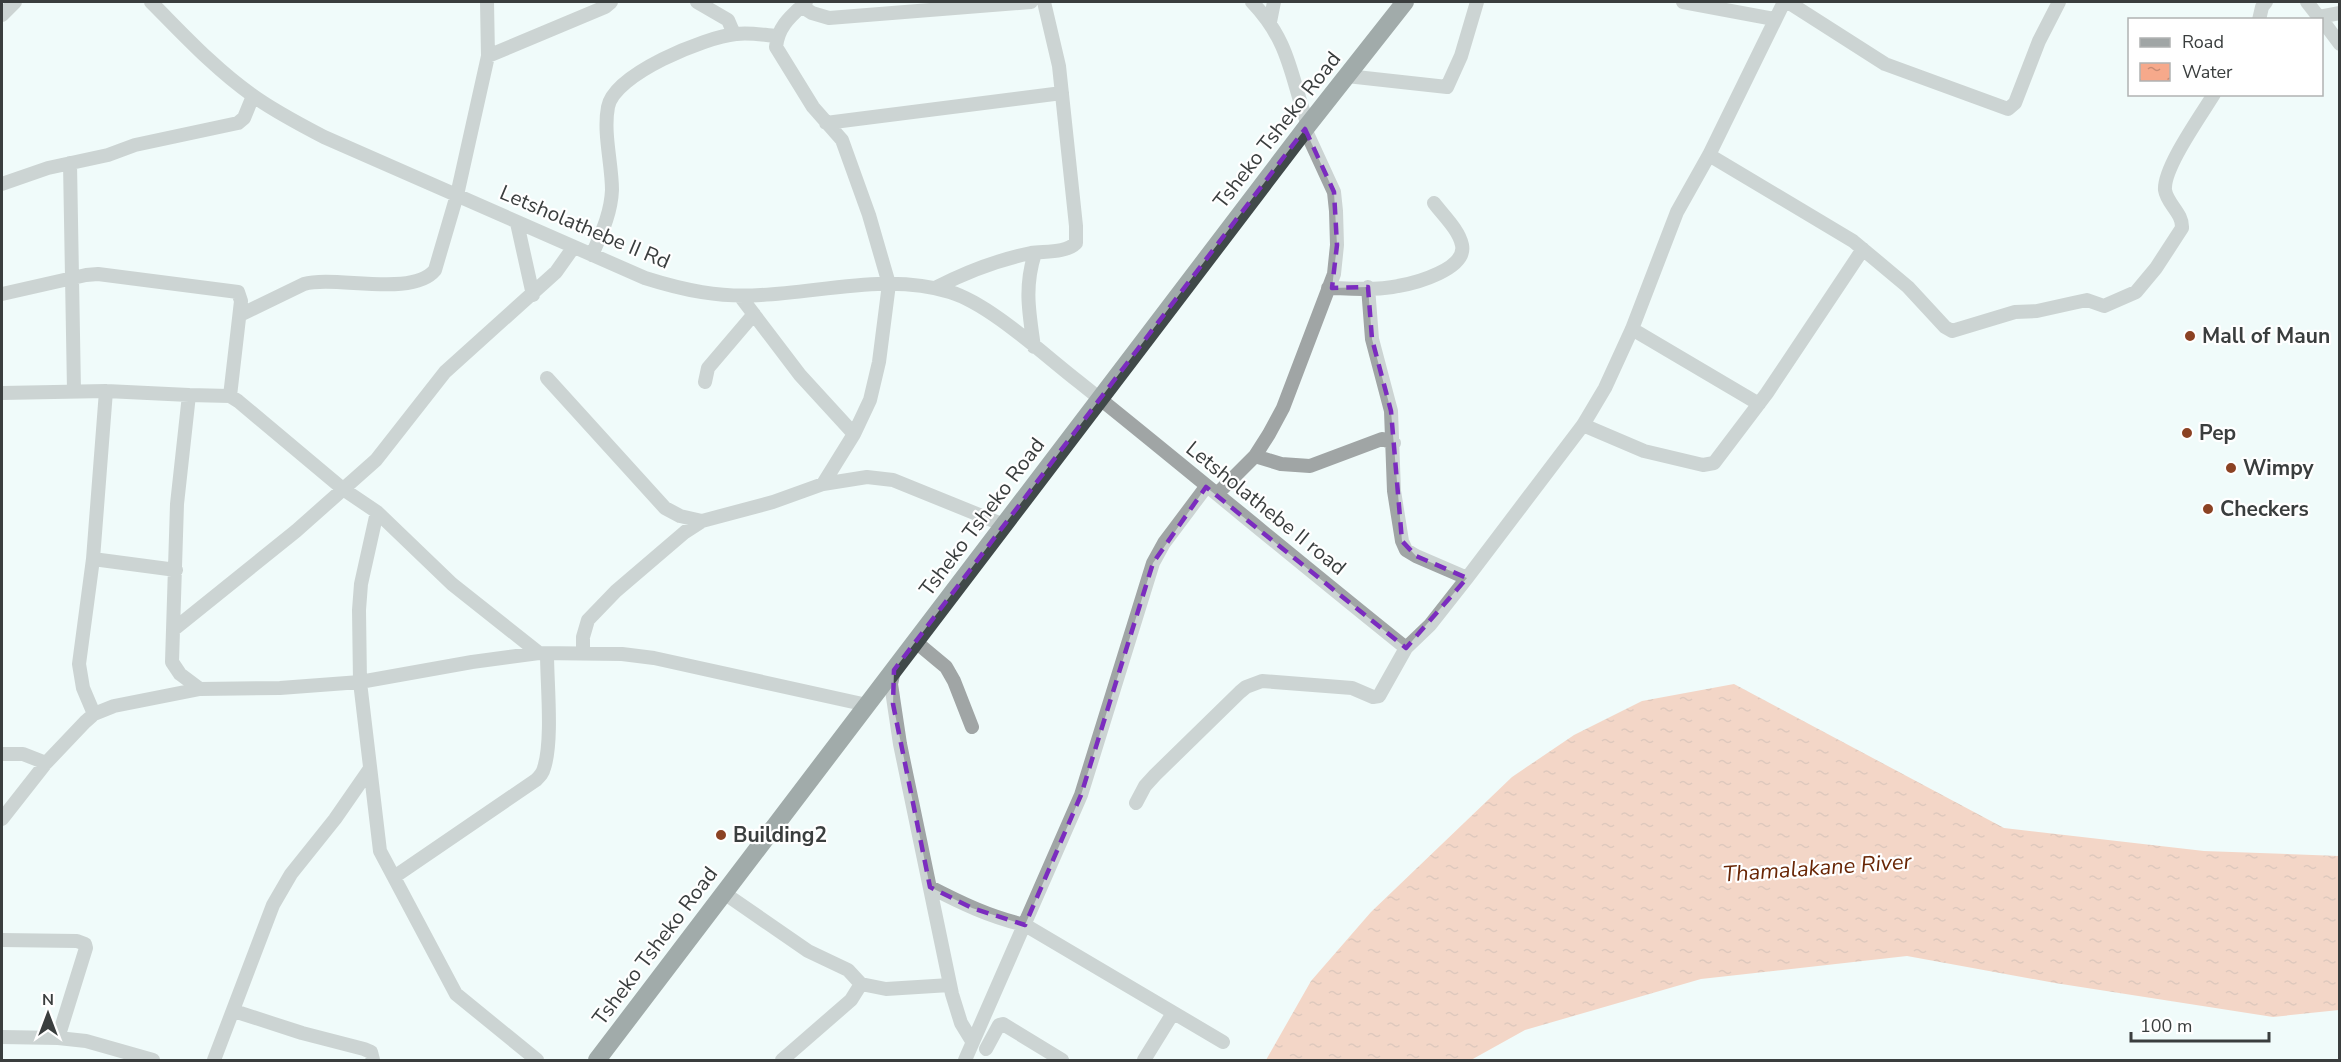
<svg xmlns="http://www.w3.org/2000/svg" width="2341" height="1062" font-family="'Nunito Sans',sans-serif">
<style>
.water{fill:url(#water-ripples)}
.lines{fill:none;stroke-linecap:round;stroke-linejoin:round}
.minor{stroke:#a0a5a5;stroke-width:14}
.highway{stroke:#404949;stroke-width:18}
.marked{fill:none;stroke:#7b2cbf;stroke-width:4.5;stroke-dasharray:12 8;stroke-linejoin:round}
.poi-dot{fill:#8b4223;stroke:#fff;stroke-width:2}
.labels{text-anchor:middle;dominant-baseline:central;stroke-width:4.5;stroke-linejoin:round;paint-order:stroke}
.street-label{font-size:21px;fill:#3a3e3e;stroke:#fff}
.poi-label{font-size:21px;font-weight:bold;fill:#3a3e3e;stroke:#fff;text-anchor:start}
.water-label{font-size:22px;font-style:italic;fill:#682504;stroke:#fff}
</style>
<defs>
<pattern id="water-ripples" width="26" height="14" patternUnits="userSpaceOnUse" patternTransform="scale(1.5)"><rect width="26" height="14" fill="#f6a98b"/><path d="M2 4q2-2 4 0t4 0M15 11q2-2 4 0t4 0" fill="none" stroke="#c88b73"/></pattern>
</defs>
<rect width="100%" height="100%" fill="#f0fbfa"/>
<path class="water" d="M1734 684 2004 828 2204 851 2339 856V1010L2273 1017 2055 983 1907 956 1701 979 1525 1030 1471 1060H1266L1311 981 1371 912 1512 777 1574 735 1642 701Z"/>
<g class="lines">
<path class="minor" d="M151 2C183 34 214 68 252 95 274 111 299 124 324 137L645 278C683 290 720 298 761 295 823 292 889 273 950 292 990 304 1044 355 1079 382 1189 470 1296 560 1406 648
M697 2 728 20 734 34
M806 2C791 16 778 26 776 47L813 107 842 140 869 215 889 284 879 362 870 400 854 434 823 484
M1252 2C1291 43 1290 76 1308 125
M1683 2 1774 19
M1788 2 1885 64 2008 109 2015 103 2039 41 2059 2
M2307 2 2321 20
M801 6 812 13 829 18 1031 2
M2 15 15 2
M2319 17 2340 13
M2259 20 2262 7 2266 2
M2322 20 2340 44
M1270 22 1274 2
M488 56 605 7 611 2
M1347 76 1447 87 1461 56 1477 2
M826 123 1062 93
M1709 155 1853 241 1908 287 1945 327 1952 331 2015 312 2037 311 2073 303 2087 300 2104 306 2136 292 2156 268 2182 228C2183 213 2167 204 2165 190 2163 168 2202 114 2214 94
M70 163 74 391
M2 184 48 168 108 155 135 145 238 123 244 118 253 96
M517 223 533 295
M592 255C601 234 611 214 612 190 612 164 603 133 608 107 614 74 705 37 736 34 749 32 763 35 777 36
M1368 287 1372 339 1391 411 1394 491 1402 541 1406 550 1416 556 1467 578
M935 288C966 272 997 260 1031 253 1045 251 1066 253 1076 243V226L1059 66 1044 2
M1328 288C1350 288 1376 291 1398 286 1416 283 1467 269 1462 245 1459 230 1443 215 1434 203
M2 294 86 275 98 274 238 292 241 301 230 396
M740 296 800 375 854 434
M240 315 304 284C335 275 412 298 435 270L457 195 488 56 487 2
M1632 329 1759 404
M1034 347C1029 312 1024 287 1035 253
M547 378 665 508 680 516 702 521
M705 382 708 368 754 314
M2 393 106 391 189 395 177 504 172 662 180 674 200 689
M189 395 230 396 238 401 343 489 377 512 452 584 539 653
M1583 425 1644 451 1703 465 1714 463 1767 393 1863 249
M1255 456 1281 464 1310 466 1382 439 1394 443
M1217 494 1255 456 1269 434 1283 408 1334 274 1337 245 1336 211 1334 192 1305 129
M377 512 361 584 359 610 360 682 380 851 456 994 537 1060
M93 559 176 570
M173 630 296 531 376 460 445 372 556 272 573 248
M916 642 946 667 954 681 972 727
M583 653V637L588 620 616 591 685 532 702 521 773 502 823 484 867 477 893 480 1004 525
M894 670 891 684 900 744 952 994 961 1023 972 1041
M94 714 83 688 79 664 93 559 106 391
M2 754H23L46 763
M1136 803 1145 786 1155 775 1240 692 1246 687 1262 681 1352 688 1373 697 1379 696 1406 648 1430 625 1467 578 1583 425 1605 388 1632 329 1677 212 1709 155 1784 2
M2 819 46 763 85 722 94 714 114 706 200 689 280 688 360 682 472 662 539 653 622 654 654 658 867 705
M394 877 536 780C540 776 543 773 544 768 553 741 547 683 547 654
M930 887C961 903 990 917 1025 925L1223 1042
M724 893 808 951 848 970 861 984 886 989 950 985
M2 940 77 941 85 944 86 948 58 1038
M234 1011 302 1033 364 1049 371 1052 373 1060
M2 1037 58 1038 86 1041 153 1060
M986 1049 999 1025 1003 1024 1062 1060
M214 1060 273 905 291 874 335 819 369 770
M782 1060 851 1000 861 984
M965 1060 1081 795 1153 563 1164 543 1206 487
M1144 1060 1173 1013"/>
<path class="highway" d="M597 1060 1308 125 1405 2"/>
</g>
<path d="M0 0H2341V1062H0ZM1305 129 1334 192 1337 245 1332 288 1368 287 1372 339 1391 411 1402 541 1416 556 1467 578 1406 648 1206 487 1153 563 1081 795 1025 925 972 908 930 887 893 704 894 670Z" fill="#f0fbfa" fill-opacity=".55" fill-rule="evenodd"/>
<path class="marked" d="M1305 129 1334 192 1337 245 1332 288 1368 287 1372 339 1391 411 1402 541 1416 556 1467 578 1406 648 1206 487 1153 563 1081 795 1025 925 972 908 930 887 893 704 894 670Z"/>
<g class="poi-dot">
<circle cx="2190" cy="336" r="6"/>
<circle cx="2187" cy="433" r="6"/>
<circle cx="2231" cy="468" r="6"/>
<circle cx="2208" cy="509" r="6"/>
<circle cx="721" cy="835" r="6"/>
</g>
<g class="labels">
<g class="street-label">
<text transform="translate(1277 130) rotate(-52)">Tsheko Tsheko Road</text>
<text transform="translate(585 227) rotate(23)">Letsholathebe II Rd</text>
<text transform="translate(1266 508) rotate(39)">Letsholathebe II road</text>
<text transform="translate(982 517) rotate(-53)">Tsheko Tsheko Road</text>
<text transform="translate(655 946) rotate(-53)">Tsheko Tsheko Road</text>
</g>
<g class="poi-label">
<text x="2202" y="336">Mall of Maun</text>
<text x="2199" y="433">Pep</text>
<text x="2243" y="468">Wimpy</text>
<text x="2220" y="509">Checkers</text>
<text x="733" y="835">Building2</text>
</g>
<g class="water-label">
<text transform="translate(1817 868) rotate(-4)">Thamalakane River</text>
</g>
</g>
<rect width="2341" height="1062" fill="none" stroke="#3a3e3e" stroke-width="6"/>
<rect x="2128" y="18" width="195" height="78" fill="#ffffff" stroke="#b0b2b2" stroke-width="1.5"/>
<rect x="2140" y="38" width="30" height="9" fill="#a0a5a5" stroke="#b0b2b2" stroke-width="1.5"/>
<text x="2182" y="48" font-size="18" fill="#3a3e3e">Road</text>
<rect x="2140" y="63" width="30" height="18" fill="url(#water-ripples)" stroke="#b0b2b2" stroke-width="1.5"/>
<text x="2182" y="78" font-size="18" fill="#3a3e3e">Water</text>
<g transform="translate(48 1014)" stroke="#ffffff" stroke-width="4.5" paint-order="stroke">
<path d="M0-4.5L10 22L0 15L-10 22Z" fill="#3a3e3e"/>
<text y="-9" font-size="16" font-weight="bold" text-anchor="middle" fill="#3a3e3e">N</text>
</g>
<path d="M2131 1032v9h138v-9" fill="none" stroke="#3a3e3e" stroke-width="3"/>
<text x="2140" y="1032" font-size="18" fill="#3a3e3e" stroke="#ffffff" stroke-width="4.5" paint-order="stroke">100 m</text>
</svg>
